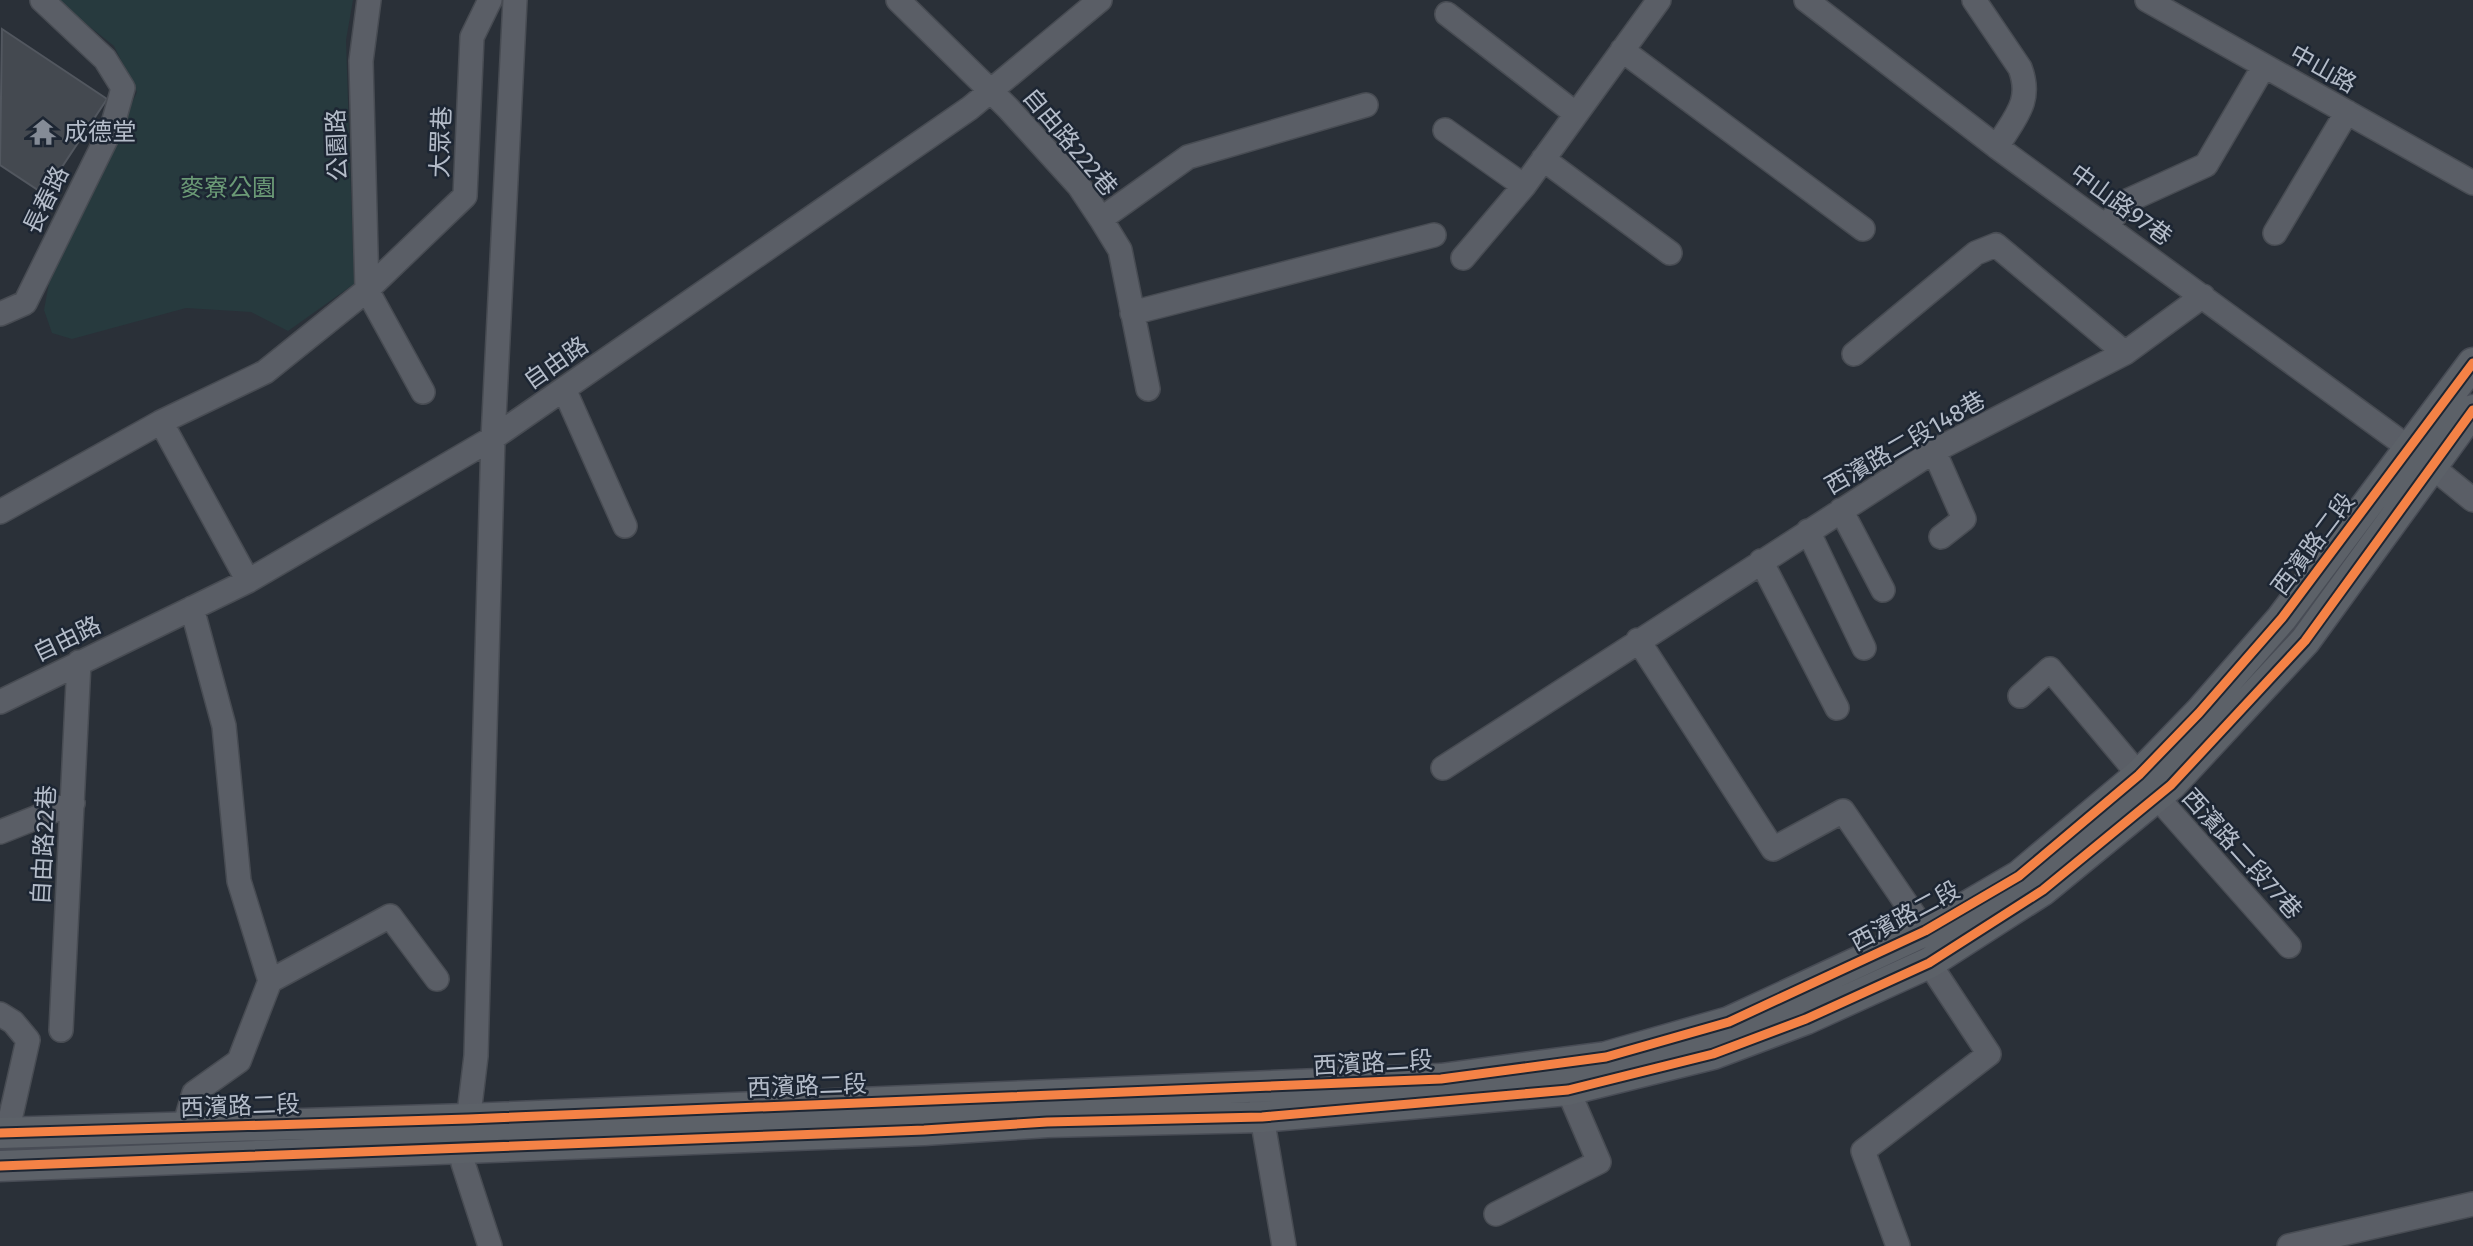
<svg xmlns="http://www.w3.org/2000/svg" width="2473" height="1246" font-family="'Fira Sans','Noto Sans TC',sans-serif">
<style>
.green{fill:#273a3e}
.building{fill:#444950;stroke:#52575f;stroke-width:2}
.lines{fill:none;stroke-linecap:round;stroke-linejoin:round}
.minor-casing{stroke:#484c53;stroke-width:26}
.major-casing{stroke:#484c55;stroke-width:33}
.minor{stroke:#5a5e66;stroke-width:23}
.major{stroke:#5c6168;stroke-width:30}
.cycleway-casing{stroke:#1d2633;stroke-width:13}
.cycleway{stroke:#f48246;stroke-width:9}
.labels{text-anchor:middle;dominant-baseline:central;stroke-width:5;stroke-linejoin:round;paint-order:stroke}
.street-label{font-size:24px;fill:#b4bcc9;stroke:#1d2633}
.poi-label{font-size:24px;fill:#b4bcc9;stroke:#1d2633;text-anchor:start}
.park-label{font-size:24px;fill:#6b9a76;stroke:#1d2633}
</style>
<rect width="100%" height="100%" fill="#2a3038"/>
<path class="green" d="M56 0H353L346 40 354 284 288 331 251 312 186 308 72 339 52 333 44 310 49 283 137 92 114 46Z"/>
<path class="building" d="M2 29 107 99 44 194 0 165Z"/>
<g class="lines">
<defs>
<path id="minor" d="M369 0 361 61 367 290 423 392
M898 0 1008 108 1079 186 1101 219 1120 250 1148 389
M1806 0 1997 147 2409 448 2473 500
M1974 0 2020 68C2033 102 2014 118 1997 147
M2147 0 2473 183
M1447 14 1576 114
M1622 50 1863 229
M1445 130 1524 186
M1543 159 1670 253
M1101 219 1188 157 1366 105
M2106 226 2127 201 2206 165 2264 66
M2275 233 2347 112
M1463 258 1524 186 1659 0
M1132 313 1434 235
M0 314 25 303 112 127 123 88 105 59 42 0
M1854 354 1976 253 1996 245 2125 353
M564 389 625 526
M161 422 248 581
M1934 451 1964 519 1941 537
M1841 510 1883 590
M0 512 161 422 265 372 367 290 465 196 472 37 490 0
M1808 531 1864 648
M1761 561 1837 708
M192 608 224 726 239 881 270 981 390 916 437 979
M1638 640 1773 849 1843 811 1925 931
M2020 696 2050 669 2139 775
M0 702 248 581 493 438 970 108 1100 0
M1443 768 1934 451 2125 353 2203 296
M2156 796 2289 946
M0 832 73 803
M0 1014 13 1022 28 1040 7 1133
M61 1030 79 662
M1261 1088 1262 1117 1284 1246
M184 1127 194 1093 239 1061 270 981
M1496 1214 1599 1162 1568 1090
M490 1246 463 1163 476 1056 493 438 515 0
M1898 1246 1863 1151 1989 1054 1929 963
M2289 1246 2473 1204"/>
<path id="major" d="M0 1133 468 1119 1441 1079 1606 1057 1729 1022 1925 931 2019 876 2139 775 2199 713 2282 618 2473 363
M0 1166 924 1130 1047 1122 1262 1117 1568 1090 1713 1054 1806 1019 1929 963 2043 890 2171 785 2305 641 2473 410"/>
</defs>
<use href="#minor" class="minor-casing"/>
<use href="#major" class="major-casing"/>
<use href="#minor" class="minor"/>
<use href="#major" class="major"/>
<defs>
<path id="cycleway" d="M0 1133 468 1119 1441 1079 1606 1057 1729 1022 1925 931 2019 876 2139 775 2199 713 2282 618 2473 363
M0 1166 924 1130 1047 1122 1262 1117 1568 1090 1713 1054 1806 1019 1929 963 2043 890 2171 785 2305 641 2473 410"/>
</defs>
<use href="#cycleway" class="cycleway-casing"/>
<use href="#cycleway" class="cycleway"/>
</g>
<defs>
<symbol id="temple-bare" viewBox="-9 -9 18 18"><path d="M0-6L5-2H3V0L6.5 2.5H4V6H1.5V3h-3V6H-4V2.5H-6.5L-3 0V-2H-5Z" fill="#848b96" stroke="#1d2633" stroke-width="2.5" paint-order="stroke"/></symbol>
</defs>
<g fill-rule="evenodd">
<use href="#temple-bare" x="24" y="113" width="38" height="38"/>
</g>
<g class="labels">
<g class="street-label">
<text transform="translate(2323 69) rotate(29)">中山路</text>
<text transform="translate(441 142) rotate(-88)">大眾巷</text>
<text transform="translate(1070 142) rotate(50)">自由路222巷</text>
<text transform="translate(337 145) rotate(-92)">公園路</text>
<text transform="translate(46 200) rotate(-64)">長春路</text>
<text transform="translate(2121 205) rotate(36)">中山路97巷</text>
<text transform="translate(556 363) rotate(-35)">自由路</text>
<text transform="translate(1905 443) rotate(-30)">西濱路二段148巷</text>
<text transform="translate(2313 544) rotate(-53)">西濱路二段</text>
<text transform="translate(67 639) rotate(-26)">自由路</text>
<text transform="translate(44 845) rotate(-87)">自由路22巷</text>
<text transform="translate(2242 854) rotate(48)">西濱路二段77巷</text>
<text transform="translate(1905 916) rotate(-28)">西濱路二段</text>
<text transform="translate(1373 1063) rotate(-3)">西濱路二段</text>
<text transform="translate(807 1086) rotate(-2)">西濱路二段</text>
<text transform="translate(240 1106) rotate(-2)">西濱路二段</text>
</g>
<g class="poi-label">
<text x="64" y="132">成德堂</text>
</g>
<g class="park-label">
<text x="228" y="188">麥寮公園</text>
</g>
</g>
</svg>
